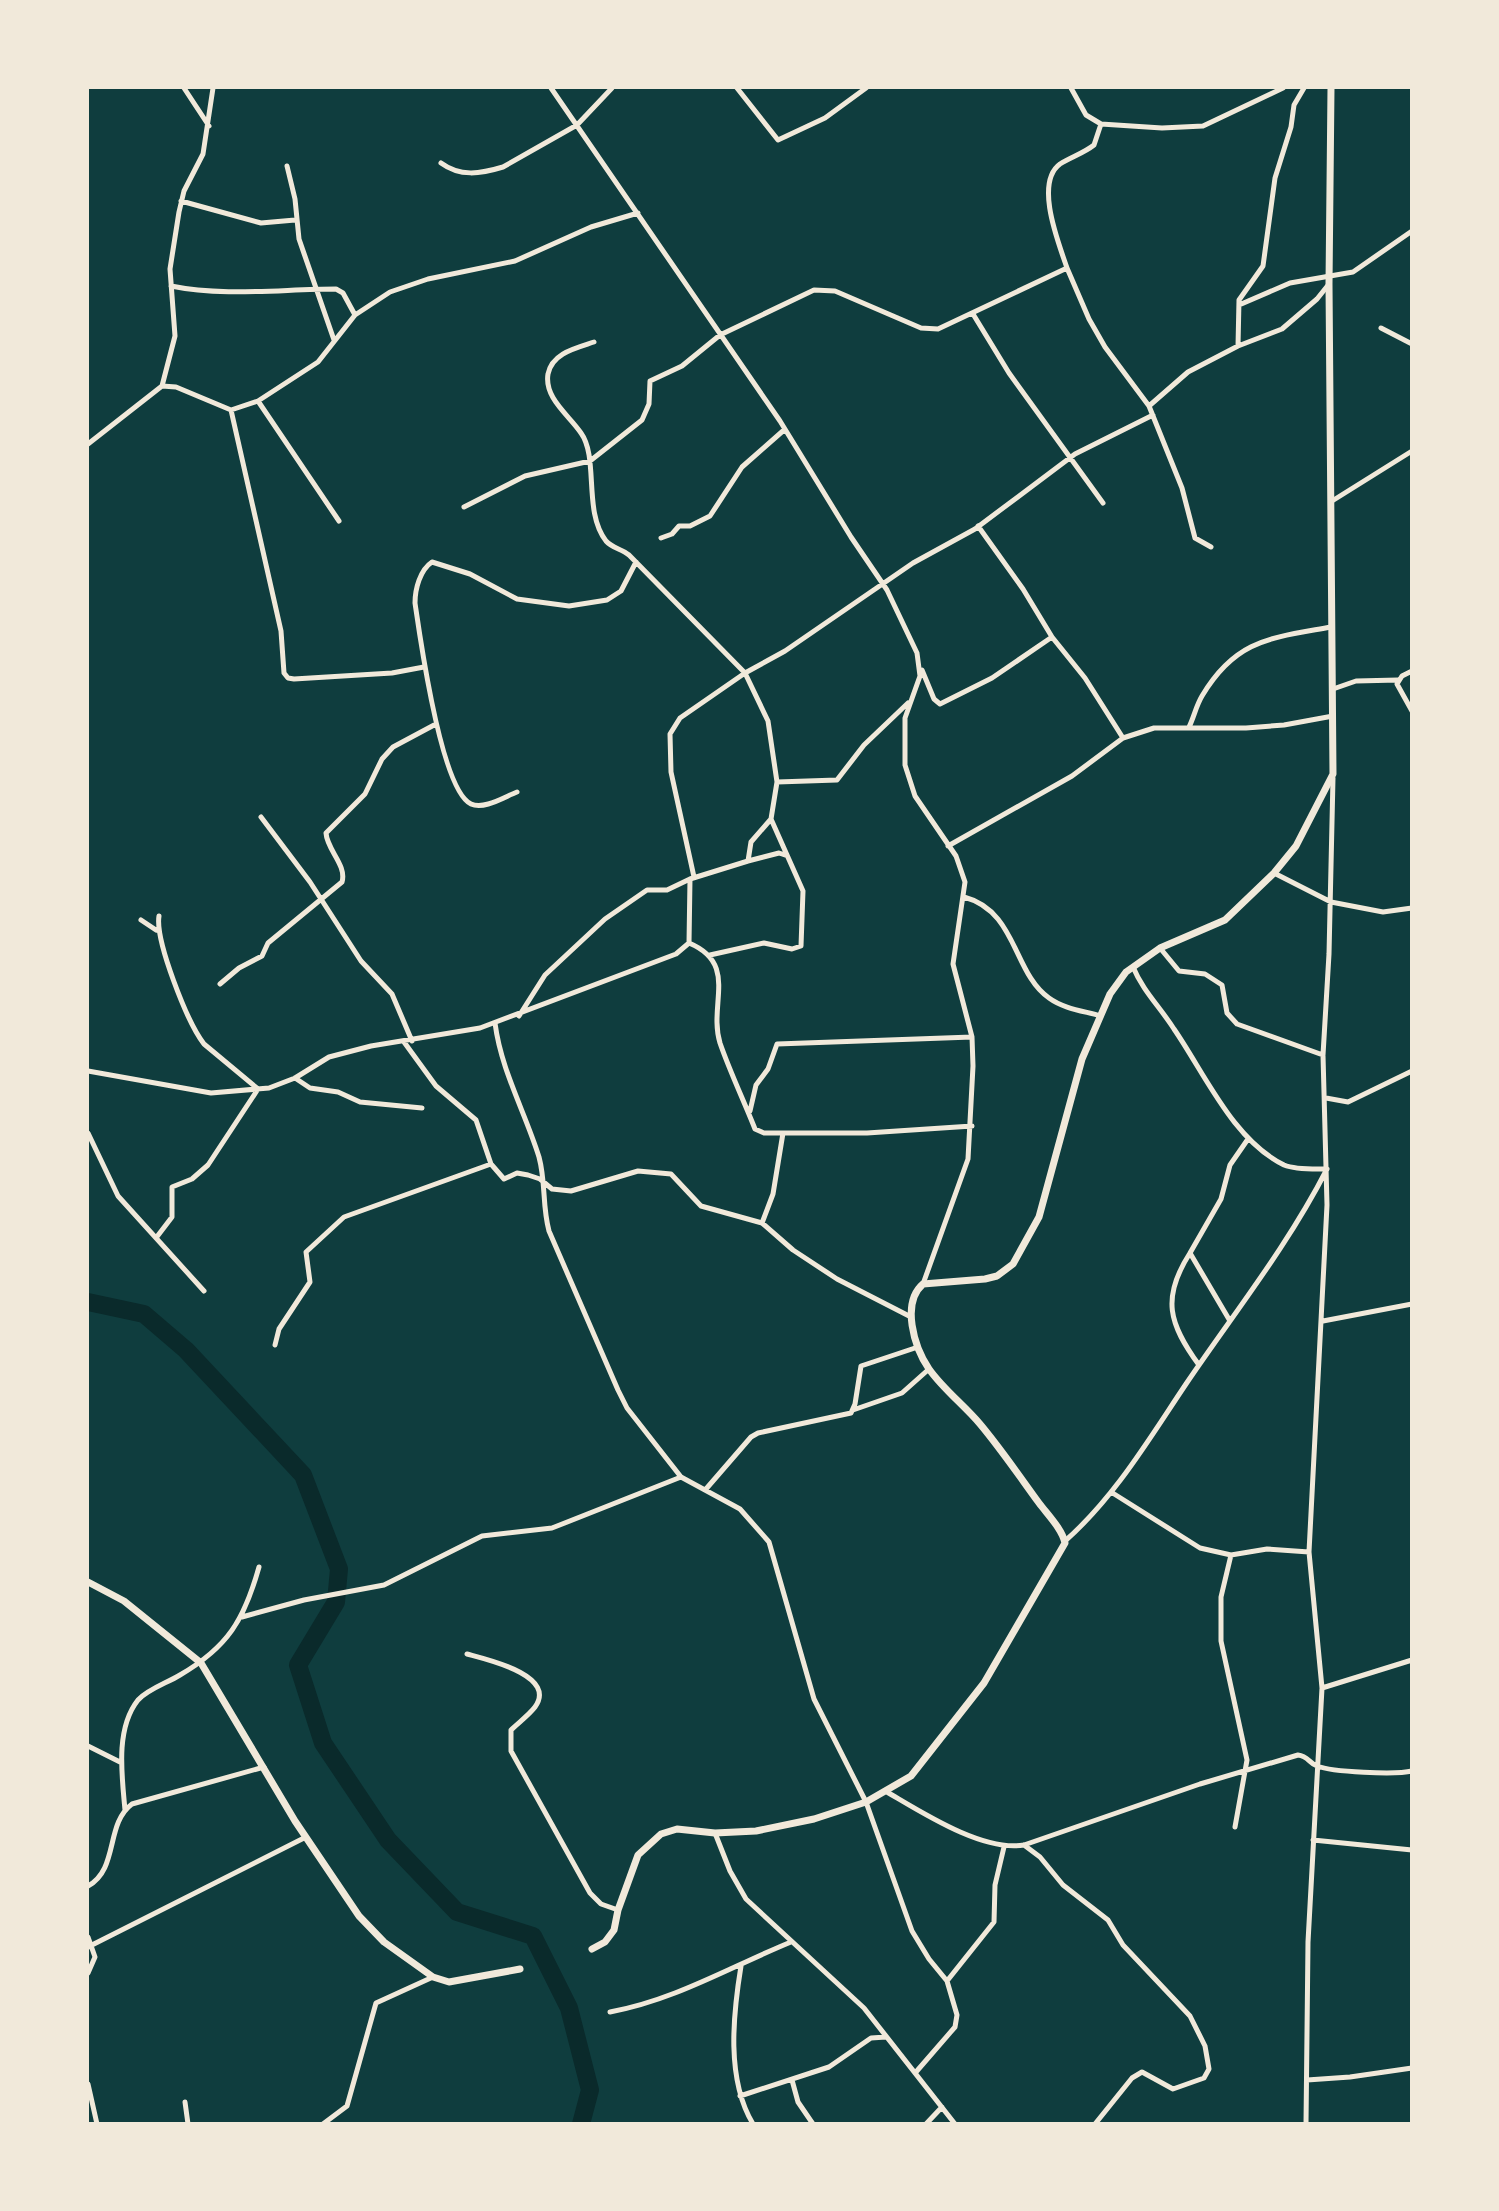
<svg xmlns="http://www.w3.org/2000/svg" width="1499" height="2211" font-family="'Archivo Narrow',sans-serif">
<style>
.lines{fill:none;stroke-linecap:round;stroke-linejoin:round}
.river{stroke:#0a2a2b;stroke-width:18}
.minor{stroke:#f1e9da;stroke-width:5}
.tertiary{stroke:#f1e9da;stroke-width:7}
</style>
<rect width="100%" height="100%" fill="#0f3d3e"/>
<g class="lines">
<path class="river" d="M88 1302 144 1314 186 1350 303 1475 339 1569 336 1602 298 1665 323 1743 388 1840 457 1912 533 1936 569 2008 590 2090 581 2124"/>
<path class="minor" d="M184 88 209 126
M551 88 780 421 851 537 887 590 917 653 920 676 905 718V765L915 796 956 856 965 882 953 964 972 1037 973 1066 968 1159 923 1284
M737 88 778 140 825 118 866 88
M1071 88 1086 115 1101 124 1162 128 1203 126 1283 88
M441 163C460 177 480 174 503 167L577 125 612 88
M287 166 295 199 299 239 334 340
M181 201 261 223 295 220
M1067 268C1059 244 1034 183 1060 164 1071 157 1084 153 1094 145L1101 124
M171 286C224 297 282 289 336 289L343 293 355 315
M1239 305 1290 283 1353 272 1412 231
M973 314 1009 373 1103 503
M1381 328 1412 344
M594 342C576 348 552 353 548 374 544 398 569 415 581 433 599 458 583 512 606 541 612 548 622 549 629 555L745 673 768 721 777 782
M1238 346 1239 300 1263 266 1275 178 1291 127 1294 105 1304 88
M162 386 176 387 231 410 258 401 318 362 355 315 390 292 428 279 515 261 591 227 638 213
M258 401 339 521
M1149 406 1188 372 1238 346 1282 329 1317 299 1329 284
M231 410 281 631 284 673 288 678 294 679 392 673 424 667
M88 444 162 386 175 336 170 269 179 212 184 191 203 154 213 88
M1332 501 1412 451
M464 507 525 476 590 461 642 420 649 404 650 381 682 366 720 335 814 290 835 291 921 328 938 329 1067 268 1089 319 1105 347 1149 406 1182 488 1195 538 1211 547
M978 526 1023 589 1052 637
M661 538 672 534 679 526H690L710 516 742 467 784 430
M922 670 934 699 940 704 992 678 1052 637 1085 678 1123 738 1154 728H1246L1284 725 1333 716
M1412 671 1402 676 1397 684 1412 711
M1333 689 1356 681 1398 680
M1189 727C1194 717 1196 706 1202 696 1236 639 1271 638 1331 627
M517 792C504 797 484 810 471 804 441 790 420 637 415 603 415 589 420 570 432 562L470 574 517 599 569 606 607 600 621 591 636 562
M261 817 310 882 361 961 392 994 412 1041
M948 846 1072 776 1123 738
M748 861 779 853 785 855
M1274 873 1331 902 1383 912 1412 908
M694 877 671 772 670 734 680 718 745 673 785 651 913 563 975 529 1075 454 1153 415
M964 897C1017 911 1013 973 1049 998 1064 1009 1084 1011 1101 1016
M159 916C155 940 187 1022 204 1044L258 1089
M141 920 156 930
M689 943C739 964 708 1004 720 1043 730 1072 744 1101 755 1129L764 1133H867L972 1126
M1160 948 1179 971 1205 974 1222 985 1227 1013 1237 1024 1323 1055
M710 955 764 943 792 949 801 946 803 891 771 819
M220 984 239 968 262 956 268 943 342 882C347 865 327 850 326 833L365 794 382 759 393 747 436 724
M519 1016 545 975 605 919 647 890H667L690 879
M495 1023C501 1070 525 1112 539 1157 546 1183 542 1205 549 1231L618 1390 627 1408 681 1477 740 1509 769 1542 814 1699 866 1802 912 1931 929 1959 947 1981
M404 1042 436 1086 476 1120 491 1164 504 1179 517 1173 528 1175 540 1179 552 1189 571 1191 638 1171 671 1174 701 1206 762 1223 793 1250 837 1279 911 1317
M88 1071 211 1093 269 1088 295 1078 329 1057 371 1046 480 1028 676 954 689 943 690 879 748 861 751 842 771 819 777 782 837 780 864 745 908 703
M295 1078 310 1088 338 1092 360 1102 422 1108
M1326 1098 1348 1102 1412 1071
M750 1111 756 1085 768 1069 777 1044 972 1037
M88 1133 118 1196 204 1291
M762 1223 773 1194 783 1133
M156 1238 172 1217V1187L192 1179 208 1165 258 1089
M1190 1253C1161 1298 1169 1324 1199 1365
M1230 1321 1190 1253 1221 1199 1230 1165 1248 1139
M1323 1321 1412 1304
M275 1345 279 1329 310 1282 306 1252 344 1217 491 1164
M853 1410 902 1393 929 1369
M706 1489 751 1437 758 1433 851 1413 855 1404 861 1366 918 1347
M1111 1492 1200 1548 1231 1555 1267 1549 1309 1552
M1065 1541C1115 1497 1149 1439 1186 1384 1234 1313 1287 1247 1327 1169 1314 1169 1296 1170 1284 1165 1233 1140 1205 1074 1174 1029 1160 1007 1143 991 1133 967
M1231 1555 1221 1597V1641L1247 1760 1235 1827
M242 1617 304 1600 384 1585 482 1536 552 1528 681 1477
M467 1654C485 1659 558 1675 535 1707 529 1715 518 1723 511 1730V1751L590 1893 601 1904 618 1910
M1322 1688 1412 1660
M88 1746 120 1762
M887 1792C923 1813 983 1852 1024 1845L1200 1784 1298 1755C1308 1756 1309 1763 1317 1766 1332 1772 1395 1775 1412 1771
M125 1810C122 1776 115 1729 138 1700 148 1689 167 1683 180 1675 228 1647 244 1620 259 1567
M715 1833 730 1871 746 1899 864 2008 955 2124
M1313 1840 1412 1850
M1024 1845 1040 1857 1063 1885 1108 1920 1123 1945 1190 2016 1205 2046 1209 2069 1204 2078 1173 2089 1142 2072 1132 2078 1095 2124
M88 1886C119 1869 105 1824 132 1804L264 1767
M88 1937 95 1957 88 1973
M88 1947 306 1837
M741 1966C733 2015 726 2079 753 2124
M610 2012C675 2000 730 1967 791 1942
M916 2072 955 2027 957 2015 947 1981 994 1922 995 1885 1004 1847
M792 2080 798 2102 813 2124
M1307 2080 1350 2077 1412 2068
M88 2084 97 2124
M740 2096 829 2067 871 2038 886 2037
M185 2102 188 2124
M323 2124 347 2106 376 2003 433 1977
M926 2124 942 2107
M1306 2124 1308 1942 1322 1688 1309 1552 1327 1205 1323 1055 1329 954 1333 778"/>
<path class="tertiary" d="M88 1582 124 1601 201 1663 295 1821 359 1916 384 1942 433 1977 449 1982 520 1969
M592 1949 605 1942 614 1930 618 1910 638 1855 661 1834 677 1829 715 1833 756 1831 814 1819 866 1802 911 1776 984 1683 1065 1543C1062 1529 1048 1515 1039 1503 1020 1477 1001 1449 980 1424 964 1405 943 1389 929 1369 914 1347 901 1303 923 1284L985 1279 997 1276 1013 1264 1039 1217 1082 1059 1110 994 1126 972 1160 948 1225 920 1274 873 1296 846 1333 774 1329 284 1331 88"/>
</g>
<rect width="1499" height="2211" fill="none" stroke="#f1e9da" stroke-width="178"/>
</svg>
